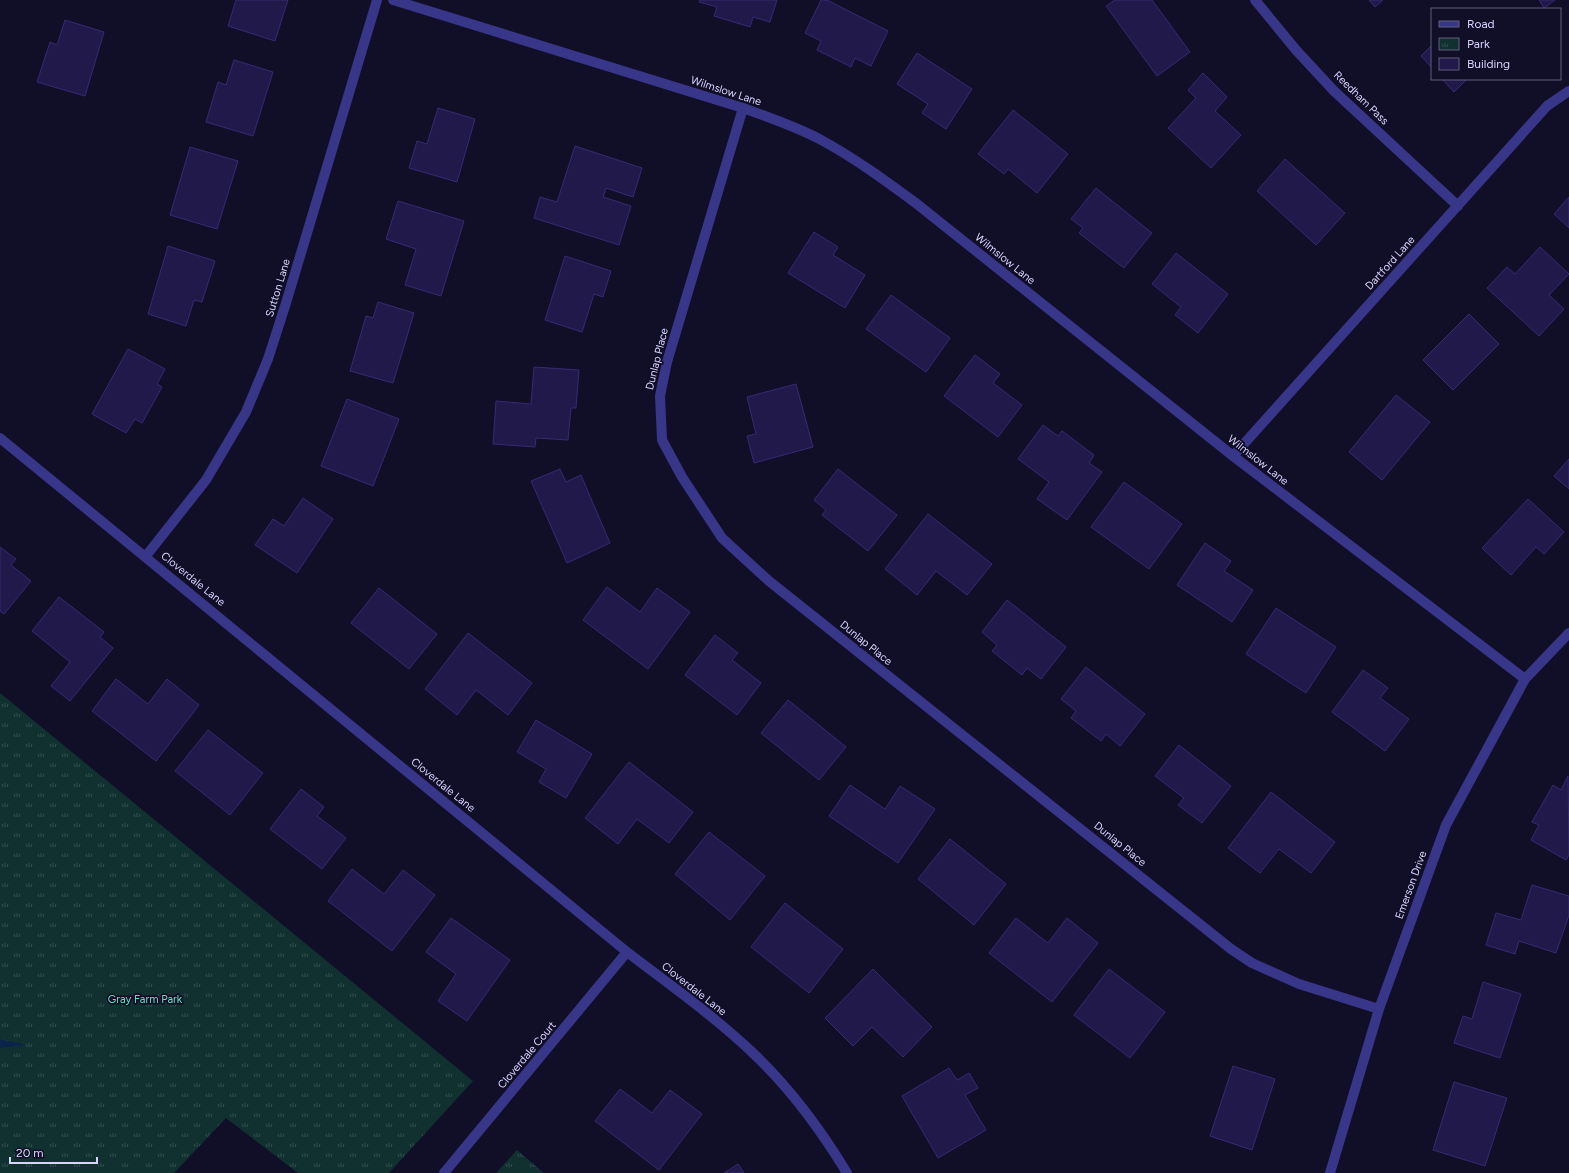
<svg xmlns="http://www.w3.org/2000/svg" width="1569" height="1173" font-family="Figtree,sans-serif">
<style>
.park{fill:url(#park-tufts)}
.water{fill:url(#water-ripples)}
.building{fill:#211949;stroke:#372a76}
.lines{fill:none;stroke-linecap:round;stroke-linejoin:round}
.minor{stroke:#373689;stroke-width:10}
.labels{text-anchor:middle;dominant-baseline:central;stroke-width:3.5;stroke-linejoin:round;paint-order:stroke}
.street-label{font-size:11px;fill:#d8d4ff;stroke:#110e27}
.park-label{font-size:11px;fill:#59e6bf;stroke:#110e27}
</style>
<defs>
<pattern id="park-tufts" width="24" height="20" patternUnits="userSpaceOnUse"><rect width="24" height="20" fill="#10312f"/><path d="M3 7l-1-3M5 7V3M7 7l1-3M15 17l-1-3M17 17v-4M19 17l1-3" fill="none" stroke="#324e4e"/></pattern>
<pattern id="water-ripples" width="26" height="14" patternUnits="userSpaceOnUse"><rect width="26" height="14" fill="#09234b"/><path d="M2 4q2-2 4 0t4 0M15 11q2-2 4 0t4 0" fill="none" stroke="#2c4266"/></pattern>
</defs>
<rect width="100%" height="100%" fill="#110e27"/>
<path class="park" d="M0 693 473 1081 389 1173H298L226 1118 174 1173H0Z
M517 1150 544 1173H496Z"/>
<path class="water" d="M0 1039 26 1045 0 1048Z"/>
<path class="building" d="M236 0H288L275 41 228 26Z
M700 0H777L770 22 753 17 750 27 714 16 717 7 699 2Z
M821 0H827L888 31 871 66 855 58 851 67 817 50 821 41 805 33Z
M1115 0H1152L1190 52 1157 76 1106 6Z
M1369 0H1383L1375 7Z
M1539 0H1555L1544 8Z
M65 20 104 32 85 96 37 82 50 42 57 45Z
M1432 45V68L1421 56Z
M917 53 972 89 946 129 922 113 928 104 897 84Z
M234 60 273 72 253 136 206 122 218 82 226 85Z
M1203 73 1227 97 1215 111 1241 135 1211 168 1168 128 1196 98 1188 90Z
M1442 79H1467L1454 92Z
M438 108 475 119 457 182 409 168 417 141 427 144Z
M1013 110 1068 154 1037 193 1008 169 1004 174 978 154Z
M575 146 642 168 633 197 606 188 603 197 631 206 619 245 534 218 540 197 557 202Z
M190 147 238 161 217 229 170 215Z
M1285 159 1345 213 1316 245 1257 191Z
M1096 188 1152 233 1124 268 1079 233 1083 228 1071 219Z
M1569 197V228L1554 214Z
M398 201 464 221 441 296 405 285 416 249 386 239Z
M814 232 838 247 833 255 865 275 845 308 788 273Z
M168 246 215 261 202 302 194 300 186 326 148 314Z
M1540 247 1569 274 1549 295 1564 309 1539 336 1487 288 1507 267 1515 274Z
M1176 253 1228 294 1198 333 1175 315 1181 307 1152 284Z
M565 256 611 271 603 297 594 294 582 332 545 320Z
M891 295 950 338 926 372 866 329Z
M378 302 414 313 393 383 350 371 366 316 373 318Z
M1469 314 1499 344 1453 390 1423 360Z
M128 349 165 369 157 384 162 387 142 423 135 419 126 433 92 414Z
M975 355 1000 374 993 383 1022 405 998 437 944 396Z
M534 367 579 370 576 408H571L568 440 536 438 535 447 493 444 496 401 531 404Z
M796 384 813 447 754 463 747 436 756 434 747 397Z
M1396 395 1430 422 1382 480 1349 452Z
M347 399 399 419 373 486 321 466Z
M1043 425 1058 436 1062 431 1094 455 1089 463 1102 472 1067 520 1037 499 1049 482 1018 459Z
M1569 459V489L1554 476Z
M560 469 566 482 581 475 610 543 567 563 531 481Z
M838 469 897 515 868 551 822 515 826 510 814 500Z
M1124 482 1182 524 1149 569 1091 527Z
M303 498 333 519 297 573 255 545 273 519 284 526Z
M1528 499 1564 532 1544 554 1536 547 1511 575 1482 548Z
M928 514 992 564 967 595 936 571 917 595 885 569Z
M1205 543 1231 561 1224 571 1253 590 1232 622 1177 585Z
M0 547 16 559 11 565 31 581 4 614 0 611Z
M607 587 640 612 657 588 690 612 648 669 583 620Z
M379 588 437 634 409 669 351 623Z
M59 597 104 632 100 637 113 648 70 701 51 686 70 662 32 631Z
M1007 600 1066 647 1041 679 1027 668 1022 675 992 651 997 645 982 632Z
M1276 608 1336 647 1306 693 1246 654Z
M468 633 532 683 508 715 476 690 457 715 425 689Z
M715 635 738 653 732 660 761 683 737 715 685 675Z
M1086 667 1145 714 1120 746 1106 734 1101 741 1071 718 1076 711 1061 699Z
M1363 670 1388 688 1380 698 1409 719 1385 751 1332 712Z
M116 679 148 704 167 679 199 705 156 761 92 711Z
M788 700 846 747 819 780 761 733Z
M536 720 592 754 566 798 539 782 546 769 517 752Z
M208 730 263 773 230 815 175 771Z
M1179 745 1231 786 1202 823 1178 805 1184 798 1155 776Z
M629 762 693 812 669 843 637 819 618 844 585 818Z
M1568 776 1569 855 1566 860 1531 840 1539 825 1532 822 1553 785 1561 790Z
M850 785 885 809 900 786 935 809 898 863 829 816Z
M301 789 324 807 317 816 346 838 322 869 270 829Z
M1271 792 1335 842 1311 873 1279 849 1260 873 1228 848Z
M709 832 765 876 730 920 675 874Z
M950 839 1006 884 974 925 918 879Z
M352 869 384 894 403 870 435 895 392 951 328 901Z
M1532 885 1569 896V915L1556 953 1519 941 1515 954 1486 945 1496 913 1521 920Z
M785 903 843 949 809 993 751 947Z
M451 918 510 960 467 1021 438 1001 456 974 426 952Z
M1016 918 1048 943 1067 918 1098 943 1052 1002 989 953Z
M873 969 932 1027 903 1057 872 1027 853 1046 825 1018Z
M1109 969 1165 1012 1130 1058 1074 1015Z
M1483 982 1521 994 1500 1058 1454 1043 1463 1016 1472 1019Z
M1233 1066 1275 1079 1252 1150 1210 1136Z
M949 1068 957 1080 969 1073 978 1088 965 1095 986 1130 938 1158 902 1096Z
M1454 1082 1507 1098 1485 1166 1433 1150Z
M620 1089 652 1113 670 1090 702 1114 659 1170 595 1121Z
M738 1164 744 1173H724Z"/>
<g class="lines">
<path class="minor" d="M393 0 743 108C770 118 798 127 823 141 856 159 887 182 917 204L1233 456 1525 679
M1255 0 1296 50 1334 91 1458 206
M743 108 667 362 660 396 662 440 682 477 722 538 769 581 1231 949 1252 963 1299 984 1379 1009
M0 438 627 952C670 985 714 1016 753 1053 790 1088 821 1130 847 1173
M1233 456 1547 106 1569 91
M146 556 206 480 246 412 268 359 286 303 377 0
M444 1173 627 952
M1330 1173 1379 1009 1446 825 1525 679 1569 633"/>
</g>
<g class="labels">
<g class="street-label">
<text transform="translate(726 91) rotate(18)">Wilmslow Lane</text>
<text transform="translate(1361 98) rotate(44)">Reedham Pass</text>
<text transform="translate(1005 259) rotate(39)">Wilmslow Lane</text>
<text transform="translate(1390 263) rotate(-48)">Dartford Lane</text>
<text transform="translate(278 288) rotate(-73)">Sutton Lane</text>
<text transform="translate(657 359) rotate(-76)">Dunlap Place</text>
<text transform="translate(1258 460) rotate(38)">Wilmslow Lane</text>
<text transform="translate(193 579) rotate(39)">Cloverdale Lane</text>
<text transform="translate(866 643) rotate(39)">Dunlap Place</text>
<text transform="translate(443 785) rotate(39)">Cloverdale Lane</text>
<text transform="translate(1120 844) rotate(39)">Dunlap Place</text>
<text transform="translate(1411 885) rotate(-70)">Emerson Drive</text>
<text transform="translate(694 989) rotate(38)">Cloverdale Lane</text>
<text transform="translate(527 1055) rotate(-50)">Cloverdale Court</text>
</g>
<g class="park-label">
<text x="145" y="999">Gray Farm Park</text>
</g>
</g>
<rect x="1431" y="8" width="130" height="72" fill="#110e27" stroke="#615d7d"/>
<rect x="1439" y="21" width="20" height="6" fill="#373689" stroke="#615d7d"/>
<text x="1467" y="28" font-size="12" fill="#d8d4ff">Road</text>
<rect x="1439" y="38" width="20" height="12" fill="url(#park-tufts)" stroke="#615d7d"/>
<text x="1467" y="48" font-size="12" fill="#d8d4ff">Park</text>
<rect x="1439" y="58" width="20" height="12" fill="#211949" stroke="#615d7d"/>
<text x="1467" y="68" font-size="12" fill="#d8d4ff">Building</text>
<path d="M10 1157v6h87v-6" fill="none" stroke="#d8d4ff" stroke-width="2"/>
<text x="16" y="1157" font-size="12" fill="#d8d4ff" stroke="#110e27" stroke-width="3" paint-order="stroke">20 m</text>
</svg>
